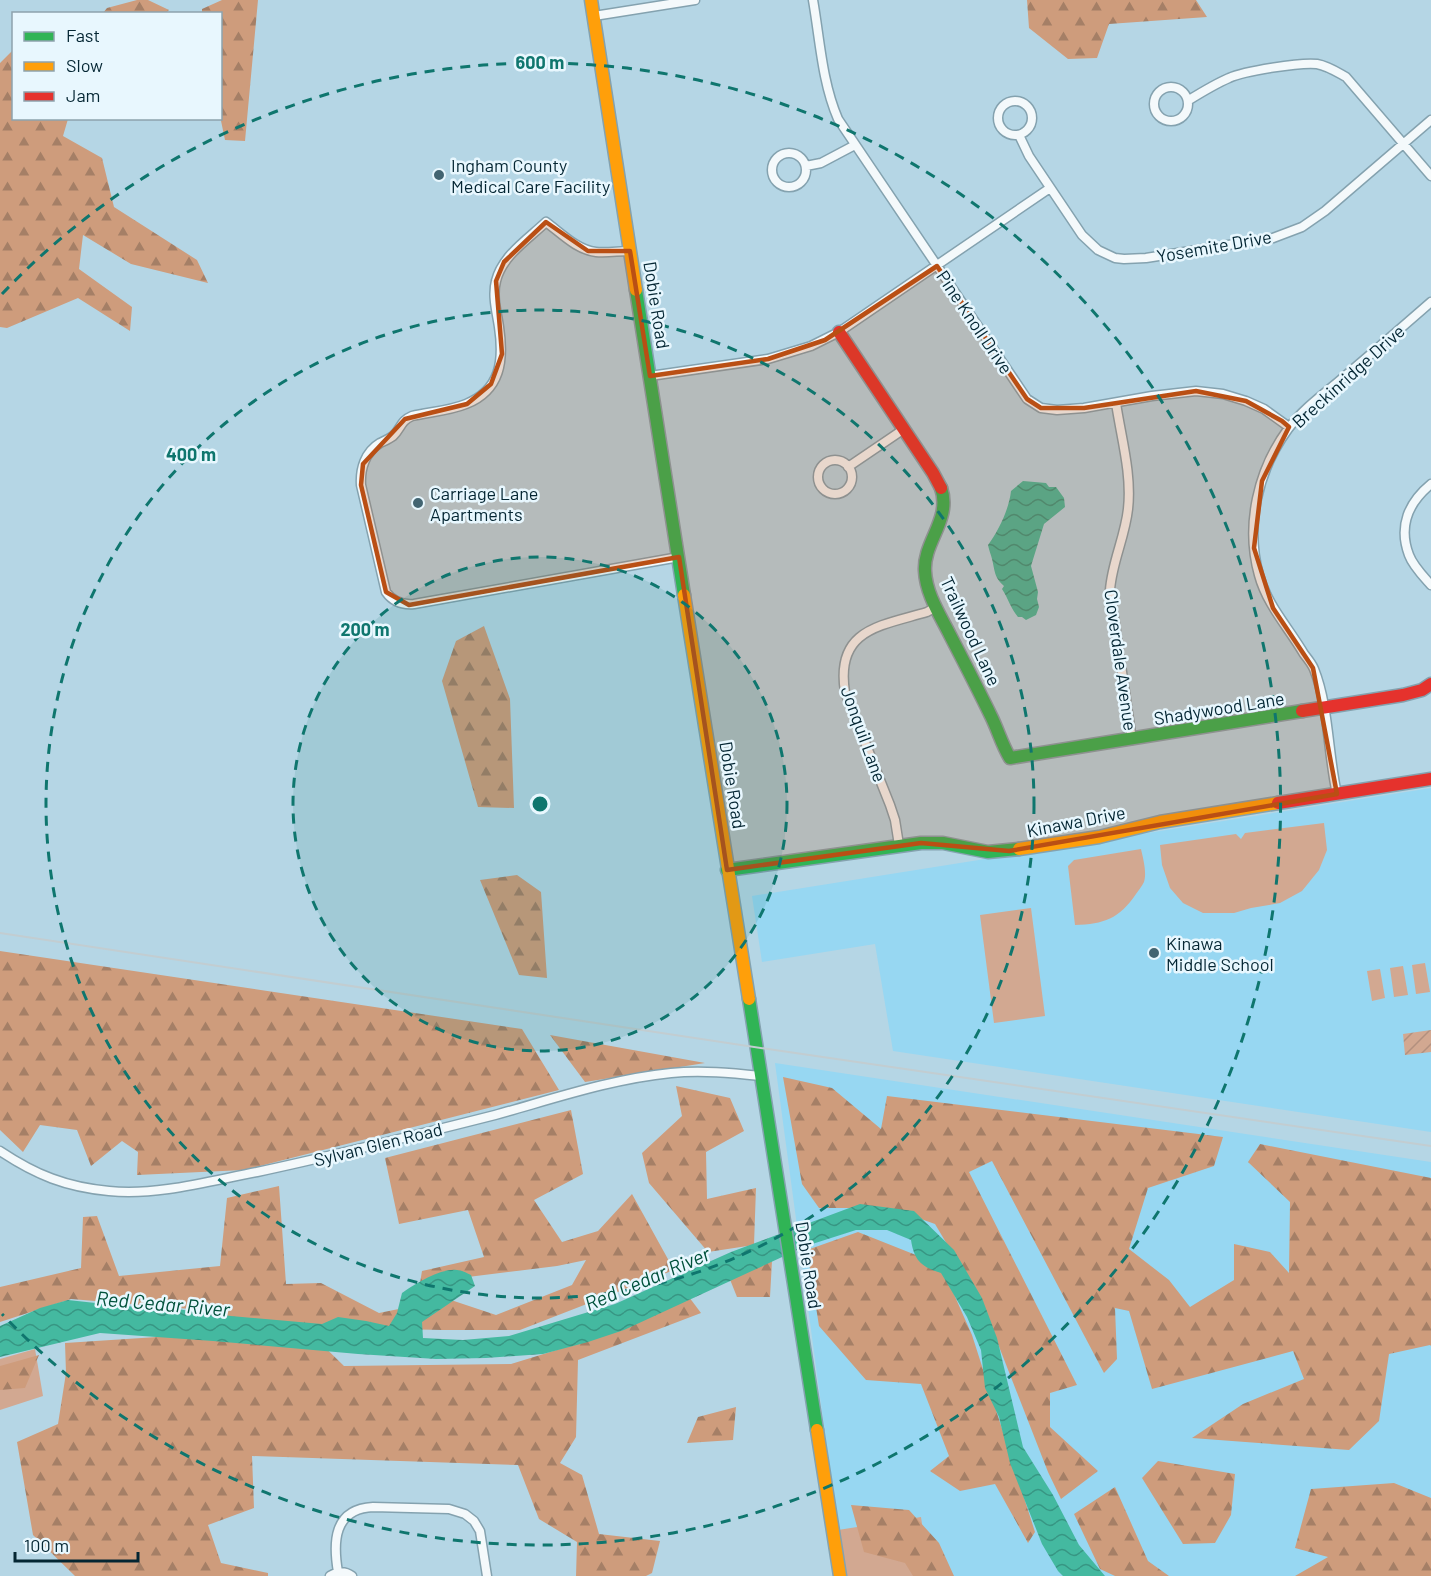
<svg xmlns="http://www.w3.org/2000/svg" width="1431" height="1576" font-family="Barlow,sans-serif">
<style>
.built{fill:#97d7f2}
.green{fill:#d2a891}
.forest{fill:url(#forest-firs)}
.garden{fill:url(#garden-furrows)}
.water{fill:url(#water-waves)}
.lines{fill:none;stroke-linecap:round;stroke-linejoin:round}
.street-casing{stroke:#84a2af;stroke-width:11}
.fast-casing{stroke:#84a2af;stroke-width:15}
.slow-casing{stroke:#84a2af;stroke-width:15}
.jam-casing{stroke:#84a2af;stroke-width:15}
.street{stroke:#f4f9fb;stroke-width:8}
.fast{stroke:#30b455;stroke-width:12}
.slow{stroke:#ff9f0a;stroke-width:12}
.jam{stroke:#e5322d;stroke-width:12}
.rail{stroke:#c2cdd1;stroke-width:2}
.marked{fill:#ba4f14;fill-opacity:0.2;stroke:#ba4f14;stroke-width:4.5;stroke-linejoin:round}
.ring{fill:none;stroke:#0f766e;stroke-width:3;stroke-dasharray:10 8}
.poi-dot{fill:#426471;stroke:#e8f7fe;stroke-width:2}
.labels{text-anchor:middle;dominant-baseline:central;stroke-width:5;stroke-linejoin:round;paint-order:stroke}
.poi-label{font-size:18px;fill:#042633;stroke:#e8f7fe;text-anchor:start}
.street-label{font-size:18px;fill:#042633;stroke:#e8f7fe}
.water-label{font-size:20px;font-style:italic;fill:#01513b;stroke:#e8f7fe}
.centre{fill:#0f766e;stroke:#e8f7fe;stroke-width:3}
.ring-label{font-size:18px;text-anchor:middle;font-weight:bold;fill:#0f766e;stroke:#e8f7fe;stroke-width:5;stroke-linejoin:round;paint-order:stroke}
</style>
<defs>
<pattern id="forest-firs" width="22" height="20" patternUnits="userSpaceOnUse" patternTransform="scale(1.5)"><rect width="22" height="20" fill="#ce9c7c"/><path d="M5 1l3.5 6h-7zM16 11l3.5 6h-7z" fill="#a57f66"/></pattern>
<pattern id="garden-furrows" width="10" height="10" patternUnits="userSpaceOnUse" patternTransform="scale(1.5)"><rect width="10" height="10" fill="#d2a891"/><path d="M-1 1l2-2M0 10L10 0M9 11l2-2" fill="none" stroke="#b3907e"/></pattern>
<pattern id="water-waves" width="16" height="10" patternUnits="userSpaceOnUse" patternTransform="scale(1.5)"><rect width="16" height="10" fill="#44b9a0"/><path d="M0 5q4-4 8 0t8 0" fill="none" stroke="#379683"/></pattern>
</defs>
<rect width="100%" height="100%" fill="#b5d6e5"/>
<path class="built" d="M1431 788V1132L893 1051 875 944 762 962 752 896Z
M775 1063 1431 1162V1576H930L838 1530Z"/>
<path class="green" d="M1324 823 1327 850 1319 870 1302 891 1280 903 1251 908 1234 913H1203L1183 903 1170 888 1162 865 1160 845 1236 834 1241 839 1245 833Z
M1141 849C1143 858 1147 872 1144 882 1142 886 1138 891 1136 894 1119 919 1104 924 1075 925L1068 866 1074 860Z
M1031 908 1045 1016 994 1023 980 915Z
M1425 963 1430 992 1416 994 1412 965Z
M1403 966 1408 995 1394 997 1390 968Z
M1380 969 1385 998 1372 1001 1367 971Z
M35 1349 43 1396 0 1410V1359Z
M921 1517 930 1576H845L838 1530Z"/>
<path class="forest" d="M137 0H148L169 10 166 13H103L107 8Z
M222 0H258L245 141 225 140 220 116V14L202 13V9Z
M1027 0H1196L1207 17 1109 24 1097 58 1068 59 1029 28Z
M13 50 14 118 68 119 63 136 102 158 114 207 197 260 208 283 131 264 83 235 79 269 132 307 130 331 78 298 7 328 0 327V63Z
M484 626 510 699 514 808 478 807 442 681 456 641Z
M517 875 541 892 547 978 519 975 480 880Z
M0 951 522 1029 559 1090 244 1170 137 1175 138 1152 122 1141 91 1166 77 1130 40 1125 23 1152 0 1130Z
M550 1035 705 1063 585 1082Z
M783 1077 832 1088 881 1129 887 1096 1223 1137 1214 1166 1148 1188 1129 1249 1169 1280 1190 1307 1234 1280V1244L1270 1252 1289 1273 1290 1202 1248 1162 1260 1144 1431 1178V1346L1430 1345 1389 1354 1379 1421 1349 1450 1192 1438 1243 1404 1304 1379 1293 1351 1152 1389 1129 1311 1115 1308 1117 1359 1104 1373 992 1161 969 1172 1077 1385 1050 1393V1427L1098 1471 1061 1499 1048 1472 982 1303 935 1224 890 1208H819L802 1184Z
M676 1086 730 1098 744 1131 706 1152 707 1199 756 1188 754 1245 708 1252 649 1183 642 1153 682 1116Z
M571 1110 583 1174 534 1200 562 1242 598 1231 632 1194 674 1270 520 1330H442L304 1327 344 1366 511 1364 612 1333 689 1297 701 1313 578 1360 576 1437 560 1463 582 1475 599 1534 660 1541 652 1573 646 1576H576L577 1542 539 1519 518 1465 252 1456 254 1508 208 1525 221 1563 268 1573V1576H75L33 1535 17 1442 58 1424 66 1373 65 1343 157 1337 191 1309 71 1299 0 1322V1287L81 1268 83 1217 97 1216 119 1276 220 1266 227 1198 279 1186 286 1284 321 1283 379 1313 448 1299 496 1315 572 1285 586 1260 557 1266 420 1283 422 1271 484 1257 468 1210 399 1224 385 1158Z
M858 1232 941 1265 972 1335 1035 1532 1028 1543 995 1484 960 1491 930 1471 949 1456 921 1384 866 1380 819 1326 807 1250Z
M772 1261 770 1297H737L729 1277Z
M39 1355 25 1388 0 1390V1366Z
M736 1407 733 1440 687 1443 698 1417Z
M1158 1461 1235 1474 1231 1515 1215 1543 1183 1544 1142 1478Z
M1394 1483 1431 1498V1576H1295L1328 1557 1295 1548 1311 1489Z
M1115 1487 1148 1561 1169 1576H1115L1100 1569 1074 1514Z
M851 1505 909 1510 939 1543 954 1576H913L905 1563 864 1552Z"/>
<path class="garden" d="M1431 1030V1052L1405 1055 1403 1034Z"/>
<path class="water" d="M1023 481 1046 483 1049 487H1056L1064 498 1065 507 1044 524 1031 566 1038 592 1037 599 1039 607 1036 615 1026 620 1022 617H1018C1011 609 1008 598 1002 589L1004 586C994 577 995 571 992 559 991 555 989 550 988 545 999 530 1009 509 1011 491Z
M860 1204 914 1211 954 1250 982 1298 997 1338 1023 1447 1053 1495 1079 1545 1105 1576H1063L1058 1571 1042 1544 1010 1463 999 1417 985 1388 981 1350 967 1317 941 1273C922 1267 914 1261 911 1240L887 1230H856L806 1246 624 1330 588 1342 543 1354 486 1358 436 1359 358 1354 213 1341 100 1333 0 1357V1326L40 1308 68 1300 123 1306 168 1308 231 1316 322 1324 338 1317 366 1321 389 1326 397 1313 402 1293C415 1284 440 1268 457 1270 461 1270 467 1273 471 1275L475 1286 422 1322 423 1338 463 1340 509 1336 615 1304 731 1252Z"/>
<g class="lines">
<defs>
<path id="street" d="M813 0C820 40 822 82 838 119L1027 399 1041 408 1057 410 1084 408 1152 396 1196 391 1223 394 1246 401 1264 409 1289 427
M594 16 695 0
M1154 104a17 17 0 1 1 34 0a17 17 0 1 1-34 0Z
M1189 100C1202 92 1215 84 1229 78 1244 71 1301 62 1317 64 1328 66 1337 72 1346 77L1431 176
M998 118a17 17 0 1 1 34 0a17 17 0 1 1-34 0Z
M1019 135 1029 156 1082 235 1098 250 1115 258 1124 259 1146 258 1273 238 1302 227 1325 211 1431 120
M772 170a17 17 0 1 1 34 0a17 17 0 1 1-34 0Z
M806 166 821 163 855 145
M630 251C619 251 607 253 596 252 577 250 561 233 546 222 527 240 502 256 496 281 492 296 497 313 499 327 504 360 501 390 466 404 449 411 429 412 412 416 400 421 401 429 393 436 389 439 384 441 380 443 365 452 360 469 361 485L386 592C393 602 402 605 414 604L679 557
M650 376 768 359 811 346 839 332 1050 188
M1116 403C1121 437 1132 474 1128 509 1125 537 1112 562 1110 590L1132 740
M818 477a17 17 0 1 1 34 0a17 17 0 1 1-34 0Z
M848 467 904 429
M1431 484C1409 502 1398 526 1409 555 1413 566 1423 576 1431 585
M1337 794C1328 755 1329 706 1314 669 1312 664 1308 659 1304 654 1289 628 1267 605 1259 575 1245 525 1258 470 1288 429 1301 411 1321 396 1338 382 1369 356 1400 329 1431 302
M899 845 895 820 890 805 845 692C835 629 880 626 927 612L936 607
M0 1151C36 1175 66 1187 109 1191 157 1196 210 1181 257 1172 337 1155 416 1135 495 1115 553 1099 611 1079 671 1073 701 1070 732 1073 761 1076
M338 1572C333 1543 333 1509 373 1507L449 1509 465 1514 474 1521 480 1531 487 1576
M330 1576C338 1571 345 1571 352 1576"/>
<path id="fast" d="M636 290 684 595
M941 488C952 519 923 542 925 571 926 594 940 615 950 635 964 662 978 689 991 716 998 730 1002 745 1010 758L1302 711
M727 870 921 843H943L988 852 1019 849
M749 999 817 1430"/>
<path id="slow" d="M591 0 636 290
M684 595 749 999
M1019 849 1099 837 1160 822 1278 803
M817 1430 840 1576"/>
<path id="jam" d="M839 332 933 473 941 488
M1302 711 1403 695 1422 690 1431 684
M1278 803 1431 779"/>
</defs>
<use href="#street" class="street-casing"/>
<use href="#fast" class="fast-casing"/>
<use href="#slow" class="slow-casing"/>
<use href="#jam" class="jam-casing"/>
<use href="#street" class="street"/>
<use href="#fast" class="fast"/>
<use href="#slow" class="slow"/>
<use href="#jam" class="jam"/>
<path class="rail" d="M0 933 768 1049 1431 1146"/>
</g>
<path class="marked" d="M546 222 588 251H630L650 376 768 359 825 340 937 266 1027 399 1041 408H1084L1196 391 1246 401 1282 421 1289 427 1262 481 1254 548 1273 608 1313 668 1337 794 1009 851 921 843 727 870 679 557 409 605 386 592 361 485 363 464 405 419 467 404 491 384 502 354 496 281 504 262Z"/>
<circle cx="540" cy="804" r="247" fill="#0f766e" fill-opacity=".12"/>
<g class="ring">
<circle cx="540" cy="804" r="247"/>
<circle cx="540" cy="804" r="494"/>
<path d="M2 294A741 741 0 1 1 2 1314"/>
</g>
<g class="poi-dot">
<circle cx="439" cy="175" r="6"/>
<circle cx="418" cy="503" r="6"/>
<circle cx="1154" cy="953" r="6"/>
</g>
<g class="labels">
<g class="poi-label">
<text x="451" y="165">Ingham County<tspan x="451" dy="21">Medical Care Facility</tspan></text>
<text x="430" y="493">Carriage Lane<tspan x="430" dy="21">Apartments</tspan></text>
<text x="1166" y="943">Kinawa<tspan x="1166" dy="21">Middle School</tspan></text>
</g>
<g class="street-label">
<text transform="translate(1214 246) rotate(-10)">Yosemite Drive</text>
<text transform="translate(657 305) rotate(81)">Dobie Road</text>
<text transform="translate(975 322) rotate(56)">Pine Knoll Drive</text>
<text transform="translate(1348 376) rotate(-42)">Breckinridge Drive</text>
<text transform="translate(971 631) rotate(65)">Trailwood Lane</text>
<text transform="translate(1121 660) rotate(82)">Cloverdale Avenue</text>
<text transform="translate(1219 708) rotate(-9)">Shadywood Lane</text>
<text transform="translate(864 734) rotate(70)">Jonquil Lane</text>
<text transform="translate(733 785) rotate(81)">Dobie Road</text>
<text transform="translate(1076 821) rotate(-11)">Kinawa Drive</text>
<text transform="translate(378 1144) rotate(-14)">Sylvan Glen Road</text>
<text transform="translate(809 1265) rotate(81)">Dobie Road</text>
</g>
<g class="water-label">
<text transform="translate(647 1278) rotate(-23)">Red Cedar River</text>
<text transform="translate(163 1303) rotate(5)">Red Cedar River</text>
</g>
</g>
<circle cx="540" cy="804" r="9" class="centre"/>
<g class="ring-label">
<text x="540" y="69">600 m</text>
<text x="191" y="461">400 m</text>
<text x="365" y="636">200 m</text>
</g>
<rect x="12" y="12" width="210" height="108" fill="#e8f7fe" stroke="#8da3ad" stroke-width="1.5"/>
<rect x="24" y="32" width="30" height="9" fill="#30b455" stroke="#8da3ad" stroke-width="1.5"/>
<text x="66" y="42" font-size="18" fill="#042633">Fast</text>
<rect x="24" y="62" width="30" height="9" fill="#ff9f0a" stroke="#8da3ad" stroke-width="1.5"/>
<text x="66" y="72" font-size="18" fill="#042633">Slow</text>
<rect x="24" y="92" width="30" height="9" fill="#e5322d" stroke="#8da3ad" stroke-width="1.5"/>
<text x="66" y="102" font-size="18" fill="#042633">Jam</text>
<path d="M15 1552v9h123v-9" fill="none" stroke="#042633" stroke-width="3"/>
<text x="24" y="1552" font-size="18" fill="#042633" stroke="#e8f7fe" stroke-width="4.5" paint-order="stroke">100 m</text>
</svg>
